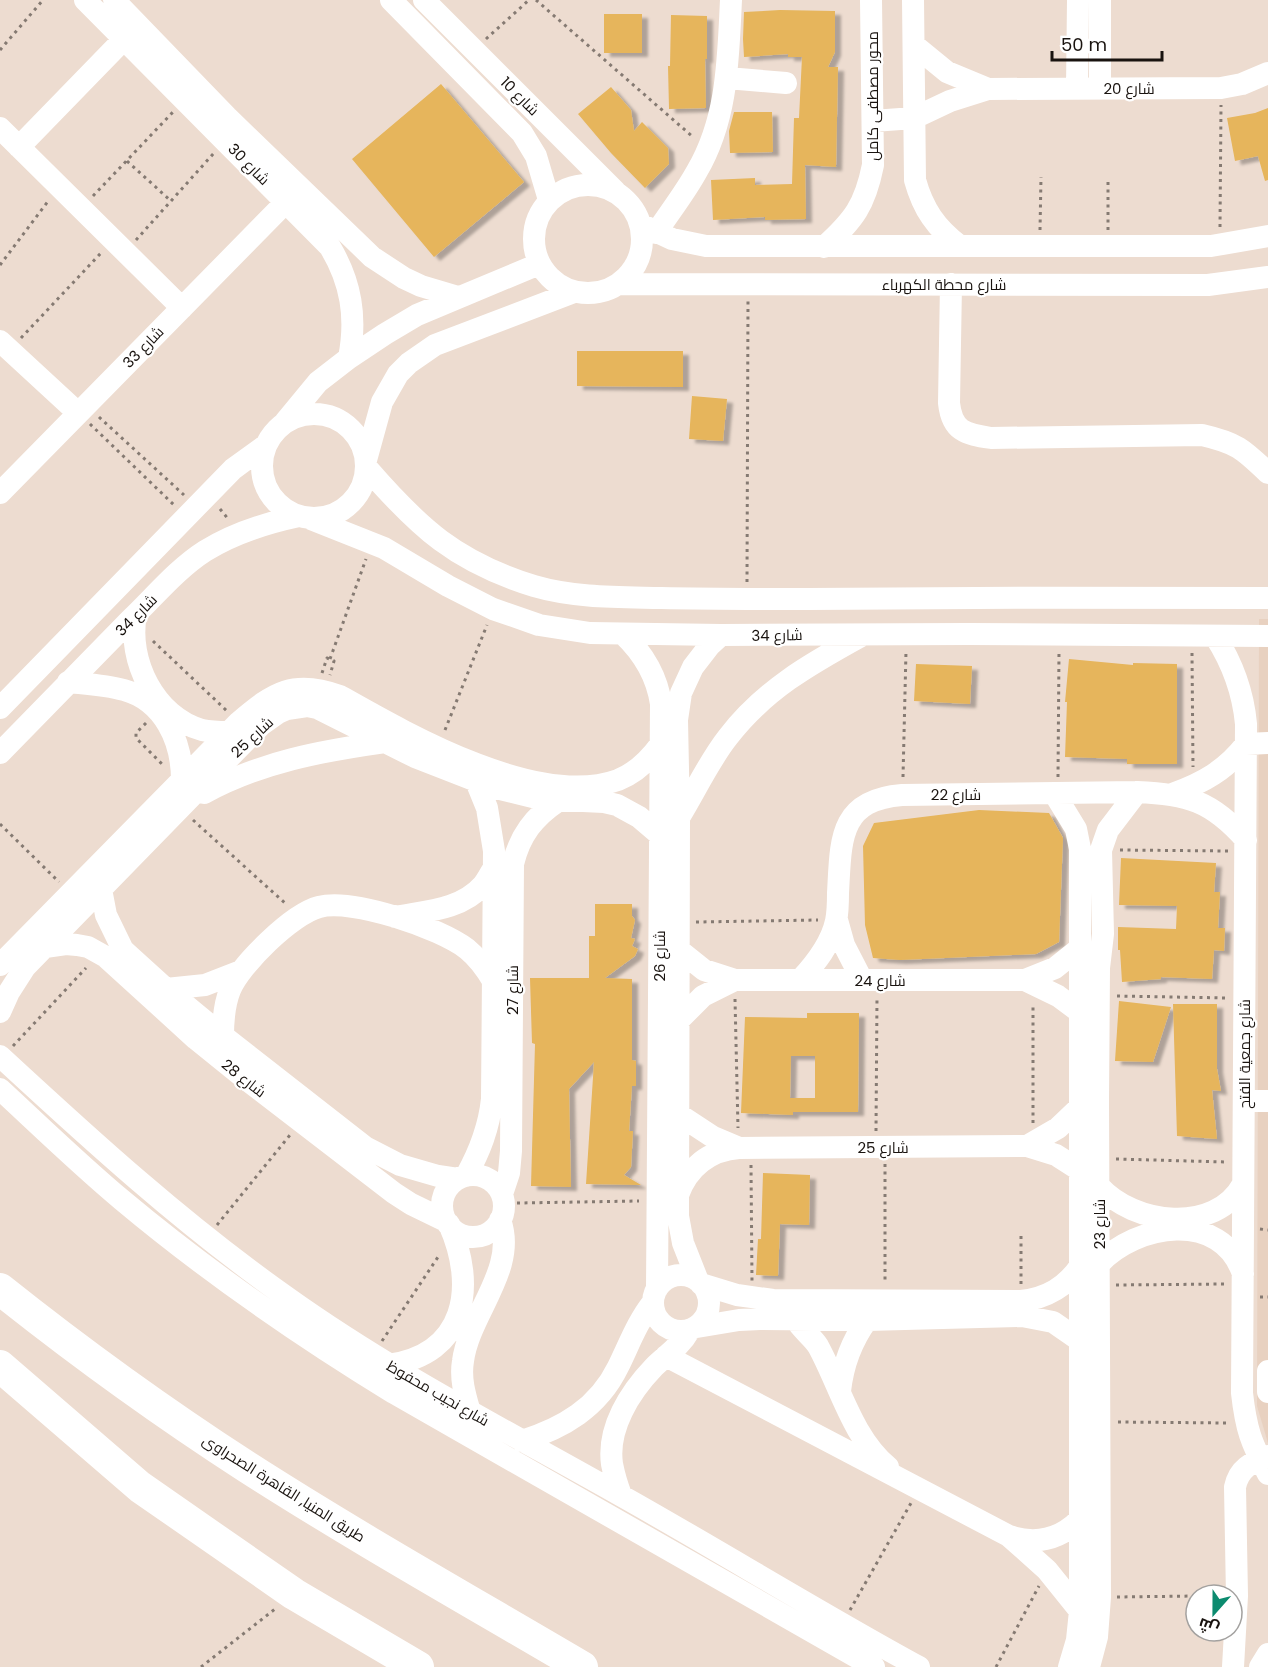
<svg xmlns="http://www.w3.org/2000/svg" width="1268" height="1667" font-family="Poppins,Cairo,sans-serif">
<style>
.built{fill:#e8d1c0}
.building{fill:#e6b55b;fill-rule:evenodd;filter:url(#shadow)}
.lines{fill:none;stroke-linecap:round;stroke-linejoin:round}
.path{stroke:#857a72;stroke-width:3;stroke-dasharray:3 4.5;stroke-linecap:butt}
.minor{stroke:#fff;stroke-width:22}
.highway{stroke:#fff;stroke-width:32}
.labels{text-anchor:middle;dominant-baseline:central;stroke-width:4.5;stroke-linejoin:round;paint-order:stroke}
.street-label{font-size:15px;fill:#19130f;stroke:#fff}
</style>
<defs>
<filter id="shadow"><feDropShadow dx="6" dy="4" stdDeviation="1.5" flood-color="#0004"/></filter>
</defs>
<rect width="100%" height="100%" fill="#eddcd0"/>
<path class="built" d="M1259 619H1268V1443L1257 1406Z"/>
<path class="building" d="M780 10 835 11V52L828 67H838L836 167 805 165 806 219 765 220V217L713 220 711 180 755 178V185L792 184 794 118H799L802 57H788V54L744 57 743 39 744 12Z
M604 14H642V53H604Z
M671 15 707 16V59H705L706 108 669 109 668 66H670Z
M441 84 524 182 434 257 352 159Z
M611 87 631 110 634 131 642 122 668 148 669 164 645 188 611 153 578 114Z
M1268 108V180L1265 181 1258 156 1235 161 1227 118 1255 113Z
M734 112H772L773 152 730 153 729 131Z
M577 351H683V387L577 386Z
M692 396 727 399 723 441 689 439Z
M1069 659 1133 665V663L1177 664V764H1127V759L1065 757 1067 702H1065Z
M916 664 972 666 970 704 914 701Z
M979 810 1049 813 1063 838 1059 942 1036 954 900 960 873 958 865 925 863 846 874 823Z
M1121 858 1216 863 1214 892H1220L1218 928H1225L1224 951 1214 950 1212 979 1161 977V979L1122 982 1120 950H1118V927L1176 929 1177 906 1119 905Z
M595 904H632V916L635 920 631 938 635 939 632 946 638 949 635 956 605 978 632 979V1060L636 1061V1086H632L629 1131H633L631 1167 624 1175 641 1185 586 1184 594 1062 569 1089 571 1187 531 1186 535 1044 532 1043 530 978H589V936H595Z
M1119 1001 1171 1007 1153 1062 1115 1061Z
M1173 1004H1217V1069L1221 1091 1212 1090 1217 1139 1177 1136Z
M807 1013H859L858 1112H793V1115L741 1113 745 1017 807 1018ZM791 1056H815V1098H790Z
M763 1173 810 1175 809 1225 780 1224 778 1276 756 1275 758 1239H761Z"/>
<g class="lines">
<path class="path" d="M536 0 693 137
M486 39 529 0
M0 50 43 0
M127 161 171 201
M93 196 173 112
M1220 227 1221 105
M1040 230 1041 177
M1108 230V178
M136 240 214 153
M0 265 49 200
M21 338 101 253
M99 417 184 495
M90 424 174 505
M220 509 229 520
M747 582 748 300
M153 641 227 711
M1192 653 1193 767
M330 659 366 559
M322 673 327 658 334 661 330 675
M146 723 136 733V738L162 764
M445 730 487 625
M903 777 906 651
M1058 777 1059 651
M193 820 286 904
M0 824 59 882
M1120 850 1228 851
M696 922 818 920
M1117 996 1228 998
M735 999 738 1128
M13 1046 86 968
M1033 1123V1004
M876 1131 877 997
M1116 1159 1226 1162
M885 1164V1283
M751 1165 752 1281
M517 1203 639 1201
M217 1225 290 1135
M1260 1229 1268 1230
M1021 1284V1232
M1116 1285 1226 1284
M1260 1297H1268
M382 1341 440 1254
M1118 1422 1229 1423
M1117 1597 1196 1596
M850 1610 911 1503
M201 1667 275 1609
M996 1667 1039 1586"/>
<path class="minor" d="M85 0 330 247C351 282 357 317 349 358
M114 0 227 117 372 257 404 278 421 286 458 297
M391 0 522 133 536 156 549 200
M424 0 615 191
M913 0 915 180C923 209 936 228 960 246
M914 45 947 72 988 89
M727 78 786 83
M1077 88 1078 0
M1100 88V0
M873 121 914 118 950 101 988 89 1221 88 1242 84 1268 73
M0 128 182 308
M19 147 124 39
M534 239a54 54 0 1 1 108 0a54 54 0 1 1-108 0Z
M640 224 672 239 706 246H1211L1268 236
M656 233C669 213 685 193 697 171 728 118 728 59 731 0
M824 247C854 220 865 205 873 165L871 0
M620 284 1208 285 1268 277
M951 284 949 403C952 431 965 434 991 438L1202 435C1237 443 1243 449 1268 473
M0 341 78 413
M262 466a52 52 0 1 1 104 0a52 52 0 1 1-104 0Z
M285 422 318 382 349 358 385 334 417 315 539 264
M366 460 382 402 398 374 409 363 435 345 574 292
M367 468C419 528 456 562 534 586 575 598 619 597 661 598 710 599 759 599 808 599 961 598 1115 597 1268 598
M0 493 286 202
M311 519 384 548 448 586 493 609 539 625 590 633 721 635 969 634 1268 636
M136 615C127 660 155 717 202 730 211 732 220 732 229 732
M623 634C644 654 657 676 661 704L657 1289
M1215 636C1233 664 1243 691 1246 724L1242 1393C1246 1429 1251 1443 1268 1474
M68 682C87 684 106 685 124 690 164 701 182 741 182 780
M0 708 233 469 266 445
M0 753C44 708 87 664 131 619 155 596 177 569 205 551 234 533 266 523 299 516
M204 793C261 762 321 751 385 742
M1054 793 1076 829 1080 849V1611L1077 1640 1069 1667
M1172 794C1203 783 1226 770 1246 744L1268 743
M680 816C696 790 709 761 728 737 764 690 810 664 861 636
M101 889 106 915 123 950 166 989 223 1036 365 1147 400 1165 438 1176 458 1179
M395 917C426 911 461 910 483 885 488 879 491 871 496 865
M837 920 844 945 862 980
M41 944 45 947 66 944 77 945 88 947 106 957 196 1039 243 1077 394 1193 411 1204 446 1221
M679 950 704 970 735 980H1025L1055 968 1080 948
M0 965 239 722C274 692 294 679 340 696 409 735 538 809 618 780 636 773 649 760 660 745
M800 980C816 963 831 944 836 921 838 912 838 902 838 893 841 841 838 800 902 795L1137 792C1187 794 1212 801 1246 840
M1025 980 1058 996 1081 1013
M166 989 205 985 241 971
M0 1012 9 992 25 967 261 725 278 713 287 709 307 706 317 708 415 757 492 787 541 799 604 802 617 805 639 817 659 834
M678 1021 703 996 735 980
M223 1036C223 1020 224 1005 230 990 240 965 292 914 319 907 352 898 440 928 467 949 478 958 486 969 493 981
M0 1056C92 1141 183 1224 285 1296 391 1372 507 1431 620 1495 720 1551 818 1612 919 1667
M0 1089C40 1126 80 1165 122 1200 208 1272 299 1335 394 1393L874 1667
M1244 1101H1268
M678 1114 713 1137 739 1148
M1027 1146 1058 1128 1080 1107
M442 1206a31 31 0 1 1 62 0a31 31 0 1 1-62 0Z
M466 1176C480 1151 489 1128 492 1099L494 851 487 808 476 781
M1099 1186C1134 1225 1215 1235 1243 1184
M502 1194 509 1173 511 1151 513 864C520 835 534 817 558 801
M678 1195C688 1167 710 1150 739 1148L1027 1146 1056 1155 1081 1171
M1099 1264C1136 1224 1221 1209 1243 1274
M653 1303a28 28 0 1 1 56 0a28 28 0 1 1-56 0Z
M698 1281 683 1243 678 1216 679 818 677 720 681 693 693 667 710 645 721 635
M701 1284 737 1295 773 1300 1021 1301C1047 1298 1066 1287 1081 1265
M794 1313C795 1325 811 1335 818 1346 840 1386 852 1437 888 1467
M697 1327 739 1320 760 1319 867 1320 1022 1316 1053 1322 1079 1340
M666 1356 1009 1536C1036 1545 1059 1540 1079 1520
M388 1365C466 1354 477 1287 449 1224
M1268 1371V1392
M840 1391C843 1364 851 1342 867 1320
M470 1412C465 1395 460 1379 463 1361 469 1314 518 1269 500 1220
M522 1441C563 1428 598 1408 618 1367 629 1345 637 1322 653 1302
M621 1495C617 1485 614 1474 612 1464 607 1428 630 1392 654 1367 666 1355 680 1347 689 1331
M1010 1537 1047 1570 1080 1611
M1089 1667 1097 1637 1100 1597 1098 1100 1099 968 1103 934 1101 850 1108 830 1137 792
M1233 1667 1237 1596 1235 1487C1239 1468 1251 1463 1268 1456
M1260 1667 1268 1654"/>
<path class="highway" d="M0 1289C79 1352 162 1412 247 1467 356 1537 470 1601 582 1667
M0 1366 140 1487 294 1594 418 1667"/>
</g>
<g class="labels">
<g class="street-label">
<text x="1129" y="88">شارع 20</text>
<text transform="translate(520 96) rotate(45)">شارع 10</text>
<text transform="translate(872 96) rotate(-90)">محور مصطفى كامل</text>
<text transform="translate(249 164) rotate(45)">شارع 30</text>
<text x="944" y="284">شارع محطة الكهرباء</text>
<text transform="translate(143 347) rotate(-46)">شارع 33</text>
<text transform="translate(136 615) rotate(-45)">شارع 34</text>
<text transform="translate(777 635) rotate(-1)">شارع 34</text>
<text transform="translate(252 737) rotate(-43)">شارع 25</text>
<text x="956" y="794">شارع 22</text>
<text transform="translate(659 956) rotate(-90)">شارع 26</text>
<text x="880" y="980">شارع 24</text>
<text transform="translate(512 990) rotate(-90)">شارع 27</text>
<text transform="translate(1244 1054) rotate(-90)">شارع جمعية الفتح</text>
<text transform="translate(244 1078) rotate(38)">شارع 28</text>
<text x="883" y="1147">شارع 25</text>
<text transform="translate(1099 1224) rotate(-90)">شارع 23</text>
<text transform="translate(438 1393) rotate(30)">شارع نجيب محفوظ</text>
<text transform="translate(284 1488) rotate(32)">طريق المنيا, القاهرة الصحراوى</text>
</g>
</g>
<g transform="translate(1214 1613) rotate(201)"><circle r="28" fill="#ffffff" stroke="#a3a19f" stroke-width="1.5"/>
<path d="M0-4.5L10 22L0 15L-10 22Z" fill="#0c8b6f"/>
<text y="-9" font-size="16" font-weight="bold" text-anchor="middle" fill="#19130f">ش</text>
</g>
<path d="M1052 51v9h110v-9" fill="none" stroke="#19130f" stroke-width="3"/>
<text x="1061" y="51" font-size="18" fill="#19130f" stroke="#ffffff" stroke-width="4.5" paint-order="stroke">50 m</text>
</svg>
